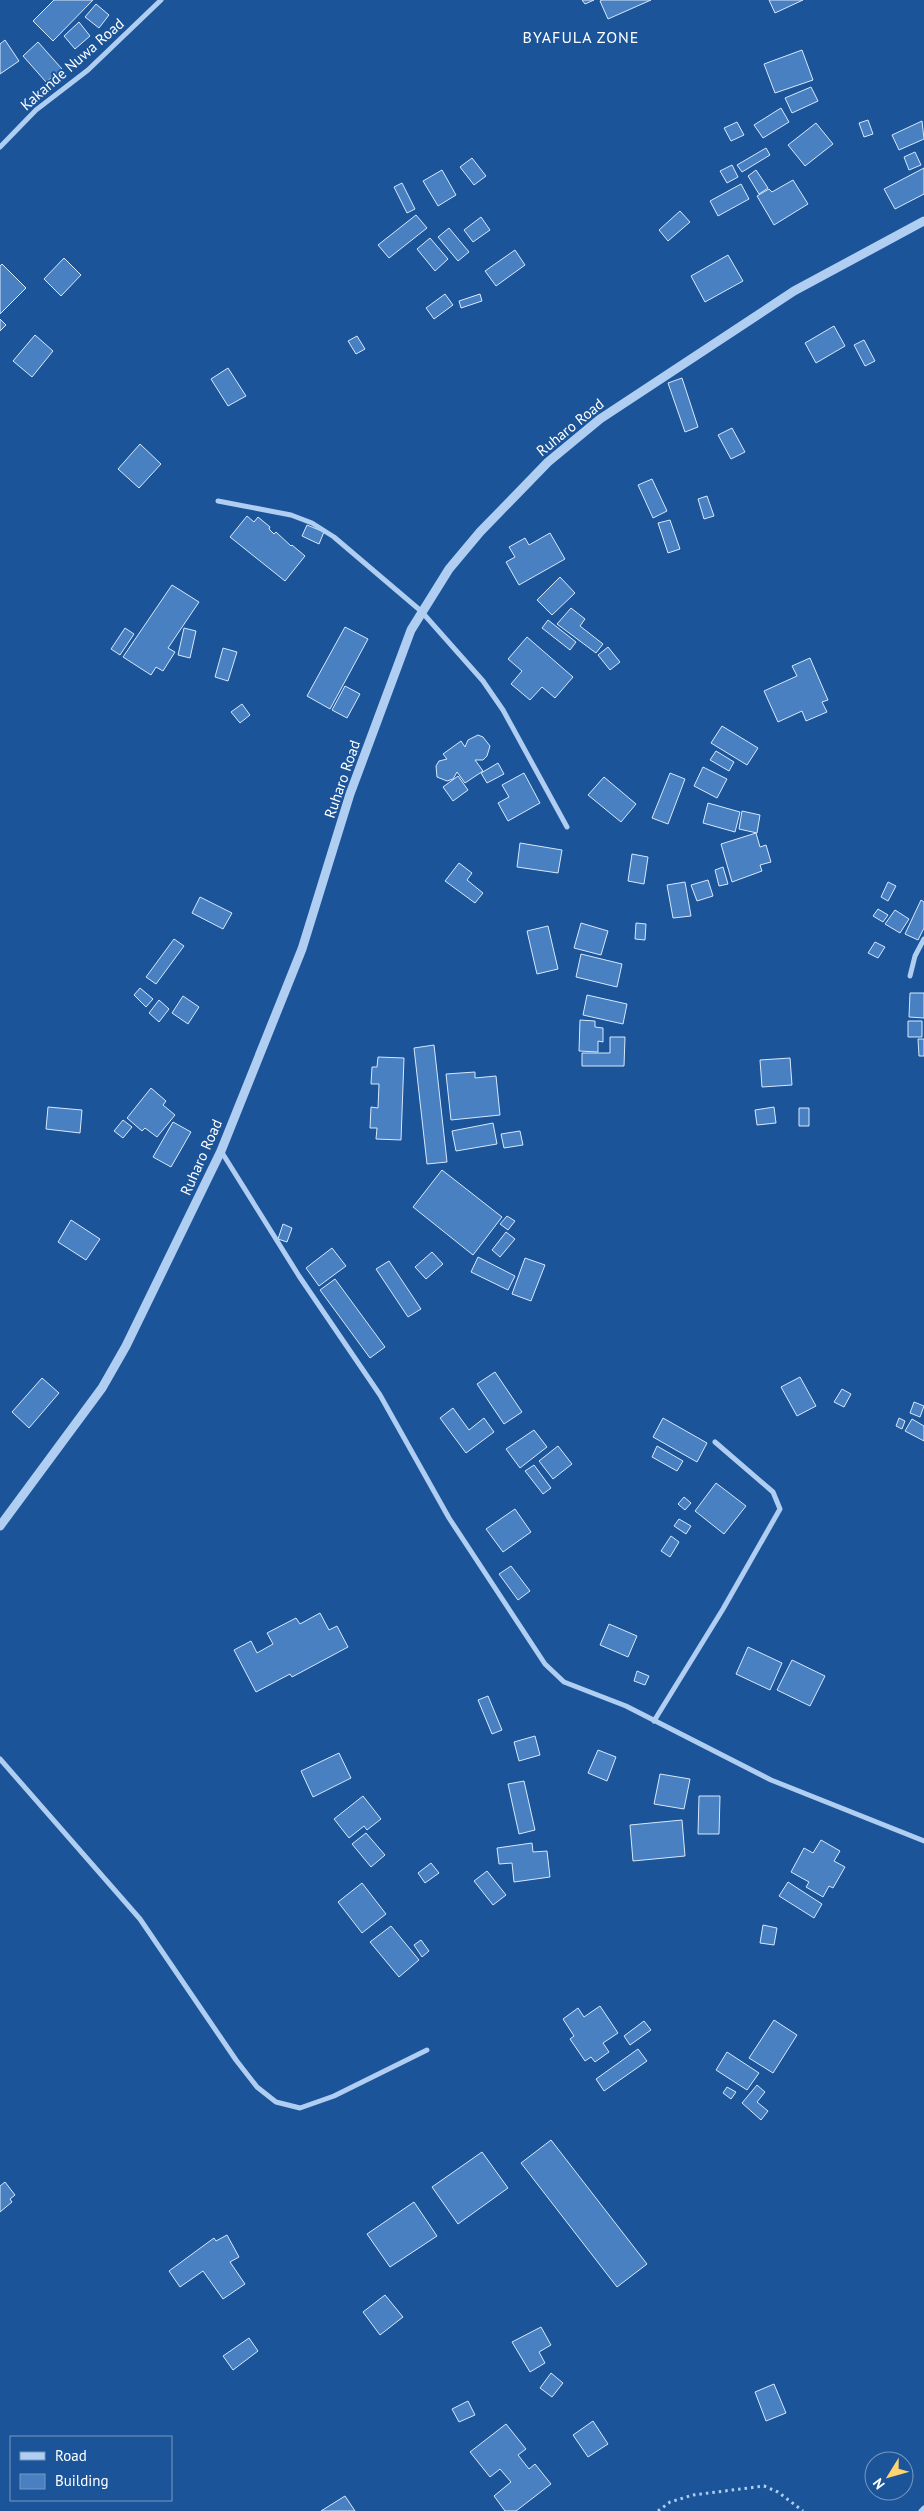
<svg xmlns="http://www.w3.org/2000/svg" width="924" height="2511" font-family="'PT Sans',sans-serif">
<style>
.building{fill:#4880c1;stroke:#d7e8fb}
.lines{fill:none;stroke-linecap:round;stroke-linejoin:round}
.path{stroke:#b0cef1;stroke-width:3;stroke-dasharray:2.5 4;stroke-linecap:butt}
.minor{stroke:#b0cef1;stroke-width:5}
.tertiary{stroke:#b0cef1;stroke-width:9}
.labels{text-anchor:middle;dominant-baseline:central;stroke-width:4;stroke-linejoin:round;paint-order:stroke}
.street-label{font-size:15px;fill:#fff;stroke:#1b5499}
.neighbourhood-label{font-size:16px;letter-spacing:1px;fill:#fff;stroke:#1b5499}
</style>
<rect width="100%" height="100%" fill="#1b5499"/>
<path class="building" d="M54 0H93L53 41 33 21Z
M582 0H594L585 4Z
M602 0H651L608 19 600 1Z
M769 0H803L775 13Z
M96 4 109 15 99 28 85 17Z
M79 22 90 36 75 49 64 36Z
M5 40 19 61 0 74V44Z
M38 42 62 69 46 82 23 56Z
M802 50 813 80 775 93 764 64Z
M811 87 818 101 792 113 785 98Z
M781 108 789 122 763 138 754 125Z
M868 120 873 134 864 137 859 123Z
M922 121 924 139 899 150 892 135Z
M737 122 744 135 731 141 724 128Z
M816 123 833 144 805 166 788 145Z
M766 148 770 155 742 172 737 165Z
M915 152 921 165 909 170 904 157Z
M472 158 486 176 474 185 460 167Z
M732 165 738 177 727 183 720 171Z
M924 168V194L895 209 884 189Z
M442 170 456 195 438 206 423 181Z
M756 170 768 188 759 194 748 176Z
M793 180 808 204 774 225 757 196 769 189 772 192Z
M402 183 415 209 407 213 394 187Z
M741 184 749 199 718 216 710 201Z
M680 211 690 222 668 241 659 230Z
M416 215 427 228 389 258 378 245Z
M481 217 490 230 473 242 464 230Z
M449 228 469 252 458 261 438 237Z
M430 238 448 259 435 271 417 249Z
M515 250 525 265 496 286 485 271Z
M728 255 743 281 705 302 691 276Z
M64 258 81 275 61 296 44 279Z
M2 264 26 288 0 314V266Z
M445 294 453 305 434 319 426 308Z
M480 294 482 301 461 308 459 301Z
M0 319 6 325 0 331Z
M834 326 845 346 816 363 805 343Z
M35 335 53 351 32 377 13 361Z
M357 336 365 349 356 354 348 341Z
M864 340 875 361 865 366 854 345Z
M228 368 246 396 228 406 211 379Z
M682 378 698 427 685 432 668 383Z
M732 428 745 452 731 459 718 435Z
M140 444 161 464 139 488 118 469Z
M652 479 667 511 653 518 638 485Z
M707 496 714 516 704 519 698 499Z
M247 516 254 522 258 517 270 527 269 529 274 534 276 532 291 546 292 545 305 556 285 581 230 537Z
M670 520 680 549 668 553 658 523Z
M307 525 324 532 319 544 302 536Z
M550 533 565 559 519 585 506 562 515 557 509 547 525 538 529 545Z
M560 577 575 593 552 615 537 600Z
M172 585 199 602 168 648 175 652 163 671 156 667 151 675 123 657Z
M571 608 585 619 580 626 603 644 596 653 557 624Z
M548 620 576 642 570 650 542 628Z
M345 627 368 639 330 709 307 696Z
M125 628 134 634 120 655 111 649Z
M184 628 196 631 190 658 178 655Z
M527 637 573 677 555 698 542 687 530 700 511 684 522 671 508 659Z
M608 647 620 662 610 670 598 655Z
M223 648 237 652 228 681 215 677Z
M810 658 828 700 822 702 827 712 806 721 802 711 778 722 764 691 797 676 792 666Z
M345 686 360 694 347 718 332 710Z
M242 704 250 715 240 723 231 712Z
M722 726 758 748 747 765 711 743Z
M478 735 483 737 490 746 487 756 483 760H475L483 771 465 783 457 772 453 779 447 781 437 777 436 766 439 761 447 759 443 754 461 741 465 747 468 740Z
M716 751 734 762 729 771 710 760Z
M498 763 504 774 487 783 481 773Z
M703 767 727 779 717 798 694 786Z
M524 773 540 803 508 821 498 803 509 797 502 785Z
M670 773 685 779 668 824 652 818Z
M458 776 468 790 453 801 443 787Z
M604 777 636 804 621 822 588 795Z
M708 803 740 812 735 832 703 823Z
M742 811 760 815 757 833 739 829Z
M756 833 760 847 766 845 771 862 760 865 762 871 732 882 721 844Z
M520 843 562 850 558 873 517 867Z
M632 854 648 857 644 884 628 881Z
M459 863 472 873 467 880 483 893 475 903 445 881Z
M723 867 728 884 719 886 715 870Z
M708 880 713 896 697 901 691 885Z
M685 882 691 916 673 918 667 885Z
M888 882 896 886 888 901 881 897Z
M200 897 232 913 223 929 192 913Z
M921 900 924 902V928L918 940 905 934Z
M878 909 888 915 883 922 873 916Z
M895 910 909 919 900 933 885 924Z
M581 923 608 931 601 955 574 948Z
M636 923 646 924 645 940 635 939Z
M548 926 558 969 537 974 527 931Z
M174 939 184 946 156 984 146 977Z
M875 942 885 947 878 958 868 953Z
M581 954 622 964 617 987 576 977Z
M140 988 153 999 146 1007 134 995Z
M910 993H924V1018L909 1017Z
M587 995 627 1004 623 1024 583 1015Z
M183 996 199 1007 188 1024 172 1013Z
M159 1000 169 1009 159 1022 149 1013Z
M580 1020 595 1021V1027L603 1028V1042L598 1041V1052L579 1051Z
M908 1021H922V1037H908Z
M610 1037H625L624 1066H582V1053H610Z
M918 1039H924V1056H919Z
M434 1045 447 1162 427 1164 414 1048Z
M378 1057 404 1058 401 1140 376 1139 377 1128H370L371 1107 378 1108 379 1084H371L372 1067H377Z
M790 1058 792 1085 762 1087 760 1060Z
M475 1072V1078L496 1076 500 1115 451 1120 446 1074Z
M151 1088 166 1101 163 1105 175 1115 157 1137 145 1128 142 1131 127 1118Z
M48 1107 82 1110 80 1133 46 1129Z
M774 1107 776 1123 757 1125 755 1110Z
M799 1108H809V1126H799Z
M123 1120 132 1127 123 1138 114 1131Z
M173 1122 191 1132 171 1167 153 1157Z
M493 1123 497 1144 456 1151 452 1131Z
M520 1131 523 1145 504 1148 501 1134Z
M442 1170 502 1217 473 1255 413 1207Z
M507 1216 515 1221 508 1230 500 1224Z
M71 1220 100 1239 86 1260 58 1242Z
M283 1224 292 1228 287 1242 278 1239Z
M506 1232 515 1239 500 1257 492 1250Z
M332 1248 346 1266 319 1286 306 1268Z
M432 1252 443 1264 426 1279 415 1267Z
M478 1257 515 1276 508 1290 471 1272Z
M525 1258 545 1265 531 1301 512 1294Z
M389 1261 421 1309 408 1317 376 1269Z
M335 1279 385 1347 370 1358 320 1290Z
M495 1372 522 1412 504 1424 477 1384Z
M800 1377 816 1406 797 1416 781 1387Z
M42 1378 59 1393 29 1428 12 1412Z
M842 1389 851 1394 844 1407 834 1402Z
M914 1402 924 1406 920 1417 910 1413Z
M453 1408 469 1430 484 1418 494 1432 466 1453 440 1418Z
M663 1418 707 1443 697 1462 653 1437Z
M899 1418 905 1421 902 1429 896 1426Z
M912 1419 924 1426V1441L905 1431Z
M534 1430 547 1447 520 1468 506 1449Z
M558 1446 572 1464 553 1479 539 1461Z
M657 1446 683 1461 677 1471 652 1457Z
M534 1465 551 1488 543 1494 525 1471Z
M716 1483 746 1506 724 1534 695 1511Z
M684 1497 691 1503 685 1510 678 1504Z
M515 1509 531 1532 503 1552 486 1529Z
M679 1519 691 1526 686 1534 674 1526Z
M671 1536 679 1542 670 1557 661 1551Z
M511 1566 530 1591 518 1600 499 1574Z
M320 1613 329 1630 337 1626 348 1647 292 1677 290 1674 256 1692 234 1650 251 1641 257 1653 273 1644 267 1633 296 1618 300 1624Z
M609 1624 637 1636 628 1657 600 1645Z
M748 1647 782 1663 770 1690 736 1674Z
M792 1660 825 1676 810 1706 777 1690Z
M637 1671 649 1676 645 1685 634 1681Z
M488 1696 502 1730 492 1734 478 1700Z
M535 1736 540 1755 519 1761 514 1742Z
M598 1750 616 1757 607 1781 588 1773Z
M339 1753 351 1778 313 1797 301 1771Z
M660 1774 690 1779 684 1809 654 1804Z
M524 1781 535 1830 519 1834 508 1784Z
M363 1796 381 1819 367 1830 364 1826 349 1838 334 1819Z
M699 1796H720L719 1834H698Z
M682 1820 685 1856 633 1861 630 1825Z
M366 1833 385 1855 371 1867 352 1844Z
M821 1840 840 1851 834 1861 845 1867 833 1888 829 1886 823 1897 806 1887 809 1882 791 1872 804 1848 813 1853Z
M532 1843 533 1852 547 1851 550 1877 514 1882 512 1863 499 1864 497 1848Z
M431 1863 439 1873 425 1883 418 1873Z
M487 1871 506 1895 493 1905 474 1881Z
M788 1882 822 1904 814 1918 779 1896Z
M362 1883 386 1914 362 1933 338 1902Z
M763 1925 777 1928 774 1945 760 1943Z
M391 1926 419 1960 399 1977 370 1942Z
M421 1940 429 1951 422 1957 414 1945Z
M600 2006 618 2033 603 2043 609 2052 595 2062 591 2057 585 2061 570 2039 574 2036 563 2019 578 2008 584 2017Z
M774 2020 797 2035 773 2073 749 2058Z
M644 2021 651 2030 630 2045 624 2036Z
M638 2049 647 2061 604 2091 596 2079Z
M727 2052 759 2073 747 2090 716 2070Z
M757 2085 765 2092 757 2102 768 2111 761 2120 742 2103Z
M727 2087 736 2092 731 2099 723 2093Z
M551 2140 647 2264 617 2287 521 2163Z
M482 2152 508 2188 458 2224 432 2187Z
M5 2182 15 2195 10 2199 12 2202 0 2212V2186Z
M414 2202 437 2236 390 2267 367 2234Z
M227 2235 239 2257 230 2262 245 2284 223 2299 203 2271 180 2287 169 2271 214 2238 216 2241Z
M385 2295 403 2317 380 2335 363 2312Z
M541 2327 551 2345 539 2352 545 2363 530 2372 512 2342Z
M249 2338 258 2351 233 2370 223 2356Z
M551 2373 563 2383 552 2397 540 2388Z
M774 2384 786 2413 766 2421 755 2392Z
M468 2401 475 2415 459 2422 452 2409Z
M593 2421 608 2444 588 2457 573 2435Z
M506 2424 526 2449 518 2455 529 2469 535 2464 551 2484 516 2511H505L494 2496 511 2482 500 2469 490 2477 470 2452Z
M345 2496 355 2511H321Z"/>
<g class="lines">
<path class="path" d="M658 2511 670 2502 693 2495 764 2486 778 2492 803 2511"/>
<path class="minor" d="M0 147 36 110 88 70 161 0
M218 501 291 515 312 523 334 537 421 611 483 681 503 710 567 827
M910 976 915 956 924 939
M221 1151 299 1276 380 1395 449 1518 545 1664 564 1682 626 1706 771 1780 924 1841
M654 1721 723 1609 780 1509 773 1492 715 1442
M0 1759 140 1919 236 2060 257 2087 276 2102 300 2108 334 2096 427 2050
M921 2511 924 2508"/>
<path class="tertiary" d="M0 1526 102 1388 126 1346 221 1151 302 949 350 794 411 630 449 569 480 532 548 462 600 419 794 291 924 221"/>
</g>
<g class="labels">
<g class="street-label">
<text transform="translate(72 64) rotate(-41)">Kakande Nuwa Road</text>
<text transform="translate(570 427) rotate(-39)">Ruharo Road</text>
<text transform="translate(342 779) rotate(-71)">Ruharo Road</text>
<text transform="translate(201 1157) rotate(-66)">Ruharo Road</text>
</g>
<g class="neighbourhood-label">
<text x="581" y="37">BYAFULA ZONE</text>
</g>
</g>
<rect x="10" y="2436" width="162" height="65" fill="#1b5499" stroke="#7698c2"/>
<rect x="20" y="2452" width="25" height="8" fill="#b0cef1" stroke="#7698c2"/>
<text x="55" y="2461" font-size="15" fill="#ffffff">Road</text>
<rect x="20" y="2474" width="25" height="15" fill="#4880c1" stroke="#7698c2"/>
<text x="55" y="2486" font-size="15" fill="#ffffff">Building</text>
<g transform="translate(889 2476) rotate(233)"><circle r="24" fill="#1b5499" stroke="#7698c2"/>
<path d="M0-4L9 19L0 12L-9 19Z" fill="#ffd370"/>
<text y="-8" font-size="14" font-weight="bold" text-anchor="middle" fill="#ffffff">N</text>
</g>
</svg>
